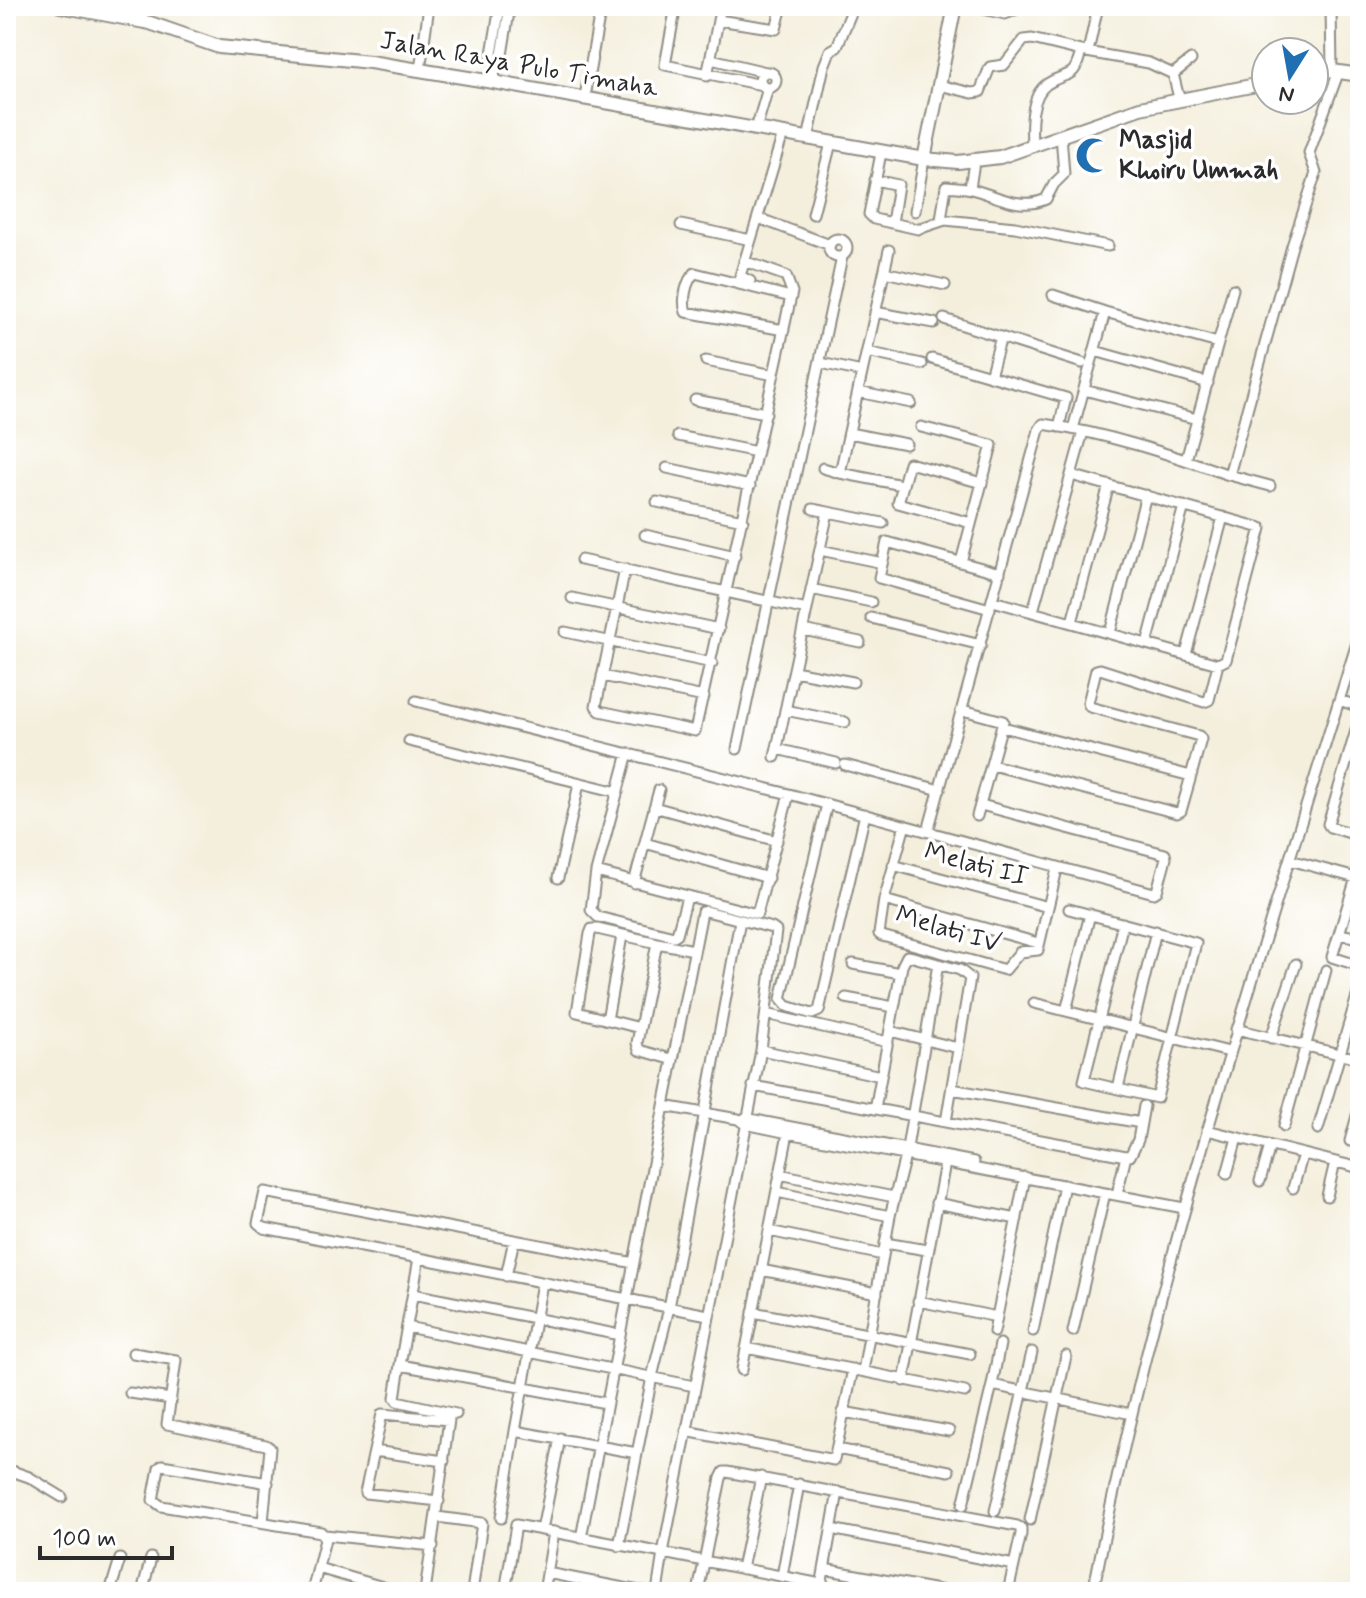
<svg xmlns="http://www.w3.org/2000/svg" width="1366" height="1598" font-family="Mynerve,sans-serif">
<style>
.lines{fill:none;stroke-linecap:round;stroke-linejoin:round}
.street-casing{stroke:#908d84;stroke-width:13}
.secondary-casing{stroke:#908d84;stroke-width:16}
.street{stroke:#fff;stroke-width:9}
.secondary{stroke:#fff;stroke-width:12}
.labels{text-anchor:middle;dominant-baseline:central;stroke-width:7;stroke-linejoin:round;paint-order:stroke}
.street-label{font-size:26px;fill:#2b2b2b;stroke:#fff}
.poi-label{font-size:26px;font-weight:bold;fill:#2b2b2b;stroke:#fff;text-anchor:start}
</style>
<rect width="100%" height="100%" fill="#fff"/>
<filter id="ink" filterUnits="userSpaceOnUse"><feTurbulence type="fractalNoise" baseFrequency=".0125" numOctaves="2"/><feDisplacementMap in="SourceGraphic" scale="16" xChannelSelector="R" yChannelSelector="G"/><feConvolveMatrix kernelMatrix="1 2 1 2 8 2 1 2 1" color-interpolation-filters="sRGB"/></filter>
<filter id="wash" filterUnits="userSpaceOnUse"><feTurbulence type="fractalNoise" baseFrequency=".006" numOctaves="4" result="noise"/><feDisplacementMap in="SourceGraphic" scale="32" xChannelSelector="R" yChannelSelector="G"/><feGaussianBlur stdDeviation="1.8" result="paint"/><feColorMatrix in="noise" values="0 0 0 0 0 0 0 0 0 0 0 0 0 0 0 0 0 1.4 0 .05"/><feComposite in="paint" operator="in"/></filter>
<g filter="url(#wash)">
<rect width="100%" height="100%" fill="#f4efdd"/>
</g>
<g filter="url(#ink)">
<g class="lines">
<defs>
<path id="street" d="M676 6 665 65 762 85
M970 6 1005 14 1013 11 1015 6
M1331 6 1332 71
M718 20 776 29 782 6
M1088 52 1098 6
M711 59 766 72
M496 66 491 60 500 6
M420 70 429 6
M760 80a8 8 0 1 1 16 0a8 8 0 1 1-16 0Z
M1173 74 1191 60
M707 76 721 6
M493 82 496 66 501 61 510 6
M939 85 972 93 980 92 990 67 1004 65 1024 40 1032 39 1081 51 1149 63 1173 74 1179 98
M585 97 601 6
M756 129 768 88
M808 139 824 66 830 51 837 47 853 8 865 6
M1032 145C1031 127 1030 96 1047 84 1068 70 1074 82 1081 51
M881 153 869 214 874 219 918 229 945 220 1015 227 1108 246
M875 180 898 185 892 223
M970 188 974 162
M915 211 924 159
M813 214 831 143
M758 218 830 245
M941 220 946 186C954 187 963 187 971 189 996 195 1020 211 1046 199L1054 184 1064 174 1061 135
M681 225 751 240
M829 248a9 9 0 1 1 18 0a9 9 0 1 1-18 0Z
M889 250 840 473 897 484
M884 272 945 285
M750 281 740 276 783 134
M1053 295 1105 312
M875 312 934 323
M944 319 1082 363
M784 330 686 312C682 301 686 280 695 273L791 297
M1095 351 1208 383
M867 352 922 364
M932 359 1066 398 1059 427
M706 361 774 375
M821 363 862 372
M990 376 1001 337
M1084 390 1197 419
M858 392 911 403
M695 400 766 413
M921 427 992 445 961 562
M1073 429 1105 312 1218 343
M849 433 906 444
M678 436 757 452
M1186 460 1233 289
M667 468 750 486
M823 468 840 473
M1229 475 1270 486
M657 502 743 520
M828 512 883 523
M971 523 898 503 909 463 982 483
M645 535 735 556
M820 550 878 562
M581 560 807 610
M625 569 596 706 600 711 695 731 792 292 786 276 744 261
M811 589 871 602
M572 598 719 629
M993 601 1218 664 1226 660 1261 528 1071 475
M990 609 879 578 887 542 1000 573
M1033 611 1083 432
M871 618 981 645
M1072 622 1109 485
M803 630 860 642
M565 632 712 663
M1110 633 1146 495
M1147 644 1184 506
M1186 654 1223 517
M794 671 853 682
M602 676 704 697
M1339 700 1360 707
M416 701 789 794 1154 893 1157 891 1166 858 1165 854 981 805
M785 710 845 722
M963 710 1003 721 977 816
M1360 717 1328 824 1330 827 1360 836
M409 741 618 792
M737 749 842 257
M777 749 836 763
M775 757 828 512 813 509
M845 765 940 790
M992 765 1177 813 1181 811 1191 776 1003 727
M1191 776 1201 739 1199 736 1090 707 1088 703 1096 670 1100 669 1204 702 1209 700 1218 664
M827 804 781 999 787 1006 812 1014 819 1011 865 814
M654 807 777 841
M905 825 884 900 879 934 882 936 1005 970 1020 952 1038 950 1057 869
M928 831 1039 430 1043 424C1106 433 1169 454 1229 475L1292 246 1316 173 1309 153 1339 71
M645 843 768 878
M1290 860 1356 878 1332 957 1360 966
M893 865 1048 907
M596 872 628 753
M558 878 579 784
M634 883 659 790
M687 897 677 934 674 936 598 917 591 910 596 872 757 914 789 794
M884 900 1038 943
M1069 909 1196 943 1157 1098 1084 1081 1123 923
M1339 934 1360 938
M853 964 900 973
M846 998 894 1007
M1034 1003 1229 1052
M1066 1011 1090 914
M766 1014 888 1042
M607 1020 622 936
M640 1028 577 1012 590 934 592 929H597L657 943
M1236 1029 1360 1059
M890 1031 958 1048
M1271 1038 1296 964
M761 1050 881 1076
M671 1059 639 1050 637 1043 657 943 694 950
M753 1086 1126 1156H1130L1138 1140 1144 1106
M1118 1088 1156 931
M952 1089 1141 1123
M875 1109 902 966 907 956 913 957 960 970 970 978 946 1122
M745 1118 974 1162
M1284 1126 1326 970
M1318 1129 1360 986
M1207 1130 1360 1168
M1350 1141 1360 1105
M779 1174 894 1197
M1227 1174 1237 1138
M1260 1181 1270 1146
M1293 1188 1303 1154
M1118 1190 1126 1156
M777 1192 890 1216
M1327 1196 1335 1162
M936 1203 1017 1219
M769 1231 883 1255
M885 1243 927 1250
M419 1258 708 1315
M761 1270 877 1293
M506 1276 514 1240
M413 1294 620 1335
M918 1301 997 1317
M753 1312 970 1354
M407 1327 694 1386
M1033 1331 1064 1185
M1073 1331 1105 1193
M994 1332 1025 1177
M746 1348 965 1392
M133 1353 176 1360 167 1424 266 1445 270 1448 263 1522
M400 1365 395 1398 397 1401 456 1414
M742 1370 788 1133
M863 1371 890 1216 907 1148 938 964
M904 1381 945 1163
M992 1385 1000 1344
M130 1393 171 1399
M606 1403 400 1365 419 1258 264 1228 258 1223 265 1192 634 1263
M843 1412 949 1431
M515 1431 542 1283
M686 1431 834 1460 853 1369
M837 1449 949 1471
M374 1451 444 1461
M6 1469 29 1477 62 1497
M268 1483 162 1465 159 1468 153 1500 161 1506 321 1532 325 1539 312 1592
M963 1505 992 1385 1132 1414
M995 1511 1032 1352
M437 1517 482 1523 472 1592
M501 1518 515 1431 637 1453
M1030 1520 1066 1356
M831 1529 1014 1565
M542 1530 560 1438
M325 1535 433 1546
M581 1538 664 1106 738 1119 745 1124 788 1133 1184 1208
M619 1546 652 1377 669 1308 740 920
M318 1568 400 1592
M742 1569 761 1477
M824 1569 949 1592
M547 1573 644 1592
M782 1576 799 1484
M90 1592H98
M110 1592 120 1559
M142 1592 151 1558
M425 1592 449 1420 382 1414 365 1493 439 1501
M505 1592 516 1525 663 1553 761 1050 776 931 772 928 706 911 702 912 664 1106
M544 1592 554 1532
M657 1592 663 1553 821 1584
M698 1592 721 1478 724 1472H727L1017 1526 1021 1528V1534L1008 1592
M820 1592 838 1492
M1093 1592C1157 1265 1262 950 1360 633"/>
<path id="secondary" d="M60 6 150 23 219 47 370 62 493 82 924 159 958 162 1000 157 1140 108 1266 83
M1314 74 1332 71 1360 75
M924 159 955 6"/>
</defs>
<use href="#street" class="street-casing"/>
<use href="#secondary" class="secondary-casing"/>
<use href="#street" class="street"/>
<use href="#secondary" class="secondary"/>
</g>
</g>
<defs>
<symbol id="mosque-bare" viewBox="-9 -9 18 18"><path d="M3.5-4.9A6 6 0 1 0 3.5 4.9A5 5 0 1 1 3.5-4.9Z" fill="#1f6fb2" stroke="#fff" stroke-width="2.5" paint-order="stroke"/></symbol>
</defs>
<g fill-rule="evenodd">
<use href="#mosque-bare" x="1068" y="130" width="51" height="51"/>
</g>
<g class="labels">
<g class="street-label">
<text transform="translate(519 65) rotate(10)">Jalan Raya Pulo Timaha</text>
<text transform="translate(976 865) rotate(15)">Melati II</text>
<text transform="translate(948 930) rotate(17)">Melati IV</text>
</g>
<g class="poi-label">
<text x="1119" y="141">Masjid<tspan x="1119" dy="30">Khoiru Ummah</tspan></text>
</g>
</g>
<rect width="1366" height="1598" fill="none" stroke="#fff" stroke-width="32"/>
<g transform="translate(1290 76) rotate(191)"><circle r="38" fill="#ffffff" stroke="#aaaaaa" stroke-width="2"/>
<path d="M0-6L14 30L0 20L-14 30Z" fill="#1f6fb2"/>
<text y="-12" font-size="22" font-weight="bold" text-anchor="middle" fill="#2b2b2b">N</text>
</g>
<path d="M40 1546v12h132v-12" fill="none" stroke="#2b2b2b" stroke-width="4"/>
<text x="52" y="1546" font-size="24" fill="#2b2b2b" stroke="#ffffff" stroke-width="6" paint-order="stroke">100 m</text>
</svg>
